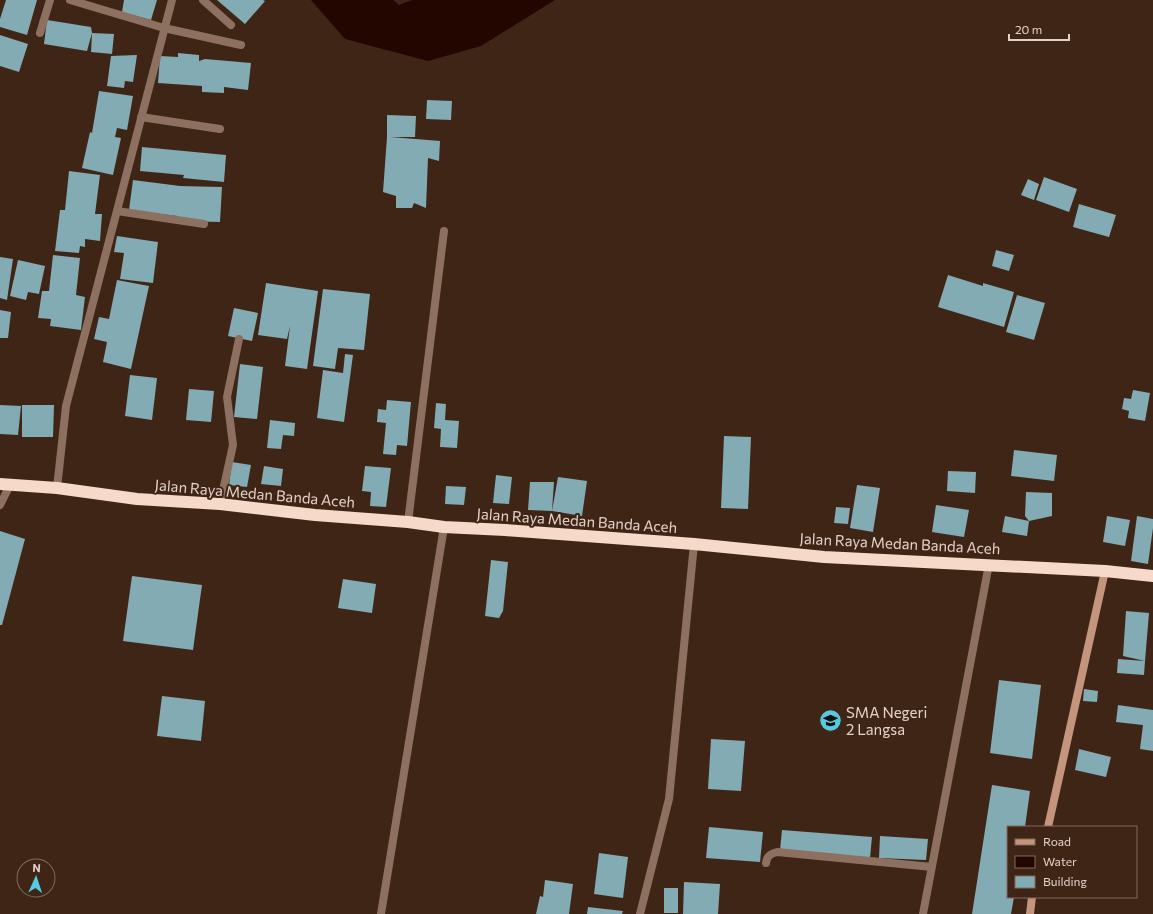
<svg xmlns="http://www.w3.org/2000/svg" width="1153" height="914" font-family="Commissioner,sans-serif">
<style>
.water{fill:#240600}
.building{fill:#82abb4}
.lines{fill:none;stroke-linecap:round;stroke-linejoin:round}
.lane{stroke:#8d7060;stroke-width:8}
.street{stroke:#8d7060;stroke-width:8}
.secondary{stroke:#c4957c;stroke-width:8}
.highway{stroke:#f6d9c9;stroke-width:12}
.labels{text-anchor:middle;dominant-baseline:central;stroke-width:4;stroke-linejoin:round;paint-order:stroke}
.street-label{font-size:15px;fill:#e3d1c8;stroke:#3f2516}
.poi-label{font-size:15px;fill:#e3d1c8;stroke:#3f2516;text-anchor:start}
</style>
<rect width="100%" height="100%" fill="#3f2516"/>
<path class="water" d="M311 0H393L399 5 412 0H555L481 46 428 61 345 39Z"/>
<path class="building" d="M6 0H37L27 35 0 27V19Z
M124 0H157L151 20 122 12Z
M217 0H263L265 1 245 24Z
M47 20 91 27 92 33 87 51 44 44Z
M92 33 114 34 112 54 91 52Z
M0 35 28 44 19 72 0 66Z
M178 53 199 55V61L205 59 251 63 248 90 224 87V93L202 92V86L158 83 160 56 178 57Z
M137 55 133 82 125 81 124 88 107 86 111 56Z
M99 91 133 96 127 130 117 128 115 137 121 138 113 175 82 168 90 132 92 133Z
M427 100 452 101 451 120 426 119Z
M387 115 416 116 415 137H391L440 141 439 161 428 158 426 208 414 203 412 208H396V196L383 192 387 137Z
M142 147 226 155 224 182 183 178 184 175 140 171Z
M69 171 100 175 95 214H102L100 241 85 239V247L80 246 79 253 55 251 60 210H65Z
M1044 177 1077 189 1069 212 1036 200Z
M1028 179 1039 184 1034 200 1021 195Z
M133 180 180 186 222 187 220 222 179 221 177 216 129 210Z
M1079 204 1116 215 1109 237 1073 227Z
M117 236 158 242 153 283 120 279 124 253 114 252Z
M996 250 1014 255 1009 271 992 266Z
M53 255 80 258 76 295 85 297 81 330 50 326 51 319 38 318 42 291H49Z
M0 257 13 259 7 300 0 298Z
M18 260 45 266 39 294 28 292 26 300 10 296Z
M948 275 983 286V283L1014 292 1004 327 938 307Z
M117 280 149 286 131 369 103 362 107 342 94 339 99 317 109 319Z
M266 283 318 291 307 369 285 366 290 326 287 339 258 335Z
M323 289 370 294 364 350 338 348 335 369 313 366Z
M1017 295 1045 303 1034 340 1006 332Z
M234 308 258 313 252 341 228 336Z
M0 310 11 312 8 338H0Z
M345 354 353 355 344 422 317 418 323 370 343 373Z
M240 364 263 367 257 419 234 417Z
M130 375 157 378 152 420 125 416Z
M189 389 214 391 211 422 186 420Z
M1133 390 1150 393 1145 421 1128 418 1129 411 1122 409 1124 398 1131 399Z
M387 400 411 402 407 446 397 445 396 455 383 454 386 423 377 422 378 409 386 410Z
M436 403 446 404 445 420 459 421 457 448 440 447 441 429 434 428Z
M0 405 21 406 18 435 0 434Z
M22 405H54L53 437H22Z
M270 420 295 423 294 436 283 435 281 449 267 448Z
M724 436 751 437 748 509 721 508Z
M1014 450 1057 455 1054 481 1011 476Z
M232 462 251 465 247 487 229 485Z
M264 466 283 469 281 486 261 484Z
M365 466 391 468 386 507 370 506 371 492 362 491Z
M948 471 976 472 975 493 947 491Z
M496 475 512 477 509 504 493 503Z
M558 477 587 481 582 516 552 511 528 510 530 482H554L552 511Z
M857 485 880 488 873 532 850 528Z
M446 486 466 487 464 505 445 504Z
M1026 492 1052 493V516L1029 521 1025 516Z
M936 505 969 510 964 537 932 532Z
M836 507 850 508 848 524 834 523Z
M1005 516 1029 521 1027 536 1002 532Z
M1107 516 1130 520 1125 546 1103 542Z
M1137 516 1153 519V528L1148 564 1131 561Z
M0 531 25 539 2 625H0Z
M491 560 508 562 503 611 499 618 485 616Z
M132 576 202 585 193 650 123 641Z
M343 579 376 584 372 613 338 608Z
M1126 611 1149 613 1145 661 1123 656Z
M1118 659 1145 661 1144 675 1117 673Z
M999 680 1041 685 1032 759 990 753Z
M1084 689 1098 691 1097 702 1083 701Z
M162 696 205 701 201 741 157 736Z
M1118 705 1153 710V751L1140 749 1143 725 1116 722Z
M711 739 745 741 741 791 708 789Z
M1079 749 1111 757 1106 777 1075 770Z
M992 785 1030 791 1025 827H1008V897H1014L1011 914H972Z
M709 827 763 832 760 862 706 858Z
M782 830 872 837 870 858 780 850Z
M880 836 928 839 926 860 879 858Z
M599 853 628 857 623 898 594 894Z
M545 880 573 884 569 914H536L540 896 543 897Z
M684 882 720 884 718 914H683Z
M664 888H678V913H664Z
M588 907 623 911 622 914H587Z"/>
<g class="lines">
<path class="lane" d="M381 914 444 527"/>
<path class="street" d="M70 0 164 28 241 45
M203 0 231 25
M40 33 50 0
M141 117 220 129
M117 211 204 224
M57 488 66 406 172 0
M220 504 233 445 227 397 239 339
M0 505 10 485
M408 522 444 231
M766 863C767 856 770 854 777 852L932 867
M640 914 669 799 694 544
M923 914 989 564"/>
<path class="secondary" d="M1048 827 1105 571
M1030 914 1032 897"/>
<path class="highway" d="M0 484 57 488 137 499 220 504 315 515 408 522 444 527 505 530 694 544 824 557 1105 571 1153 576"/>
</g>
<defs>
<symbol id="school-disc" viewBox="-11 -11 22 22"><circle r="9.5" fill="#55cae0" stroke="#3f2516"/><path d="M0-5L7-2L0 1L-7-2ZM-4 1L0 2.5L4 1V4Q0 6-4 4Z" fill="#111"/></symbol>
</defs>
<g fill-rule="evenodd">
<use href="#school-disc" x="818" y="708" width="25" height="25"/>
</g>
<g class="labels">
<g class="street-label">
<text transform="translate(255 493) rotate(5)">Jalan Raya Medan Banda Aceh</text>
<text transform="translate(577 520) rotate(4)">Jalan Raya Medan Banda Aceh</text>
<text transform="translate(900 543) rotate(3)">Jalan Raya Medan Banda Aceh</text>
</g>
<g class="poi-label">
<text x="846" y="712">SMA Negeri<tspan x="846" dy="17">2 Langsa</tspan></text>
</g>
</g>
<rect x="1007" y="826" width="130" height="72" fill="#3f2516" stroke="#816a5d"/>
<rect x="1015" y="839" width="20" height="6" fill="#c4957c" stroke="#816a5d"/>
<text x="1043" y="846" font-size="12" fill="#e3d1c8">Road</text>
<rect x="1015" y="856" width="20" height="12" fill="#240600" stroke="#816a5d"/>
<text x="1043" y="866" font-size="12" fill="#e3d1c8">Water</text>
<rect x="1015" y="876" width="20" height="12" fill="#82abb4" stroke="#816a5d"/>
<text x="1043" y="886" font-size="12" fill="#e3d1c8">Building</text>
<g transform="translate(36 878) rotate(3)"><circle r="19" fill="#3f2516" stroke="#816a5d"/>
<path d="M0-3L7 15L0 10L-7 15Z" fill="#55cae0"/>
<text y="-6" font-size="11" font-weight="bold" text-anchor="middle" fill="#e3d1c8">N</text>
</g>
<path d="M1009 34v6h60v-6" fill="none" stroke="#e3d1c8" stroke-width="2"/>
<text x="1015" y="34" font-size="12" fill="#e3d1c8" stroke="#3f2516" stroke-width="3" paint-order="stroke">20 m</text>
</svg>
